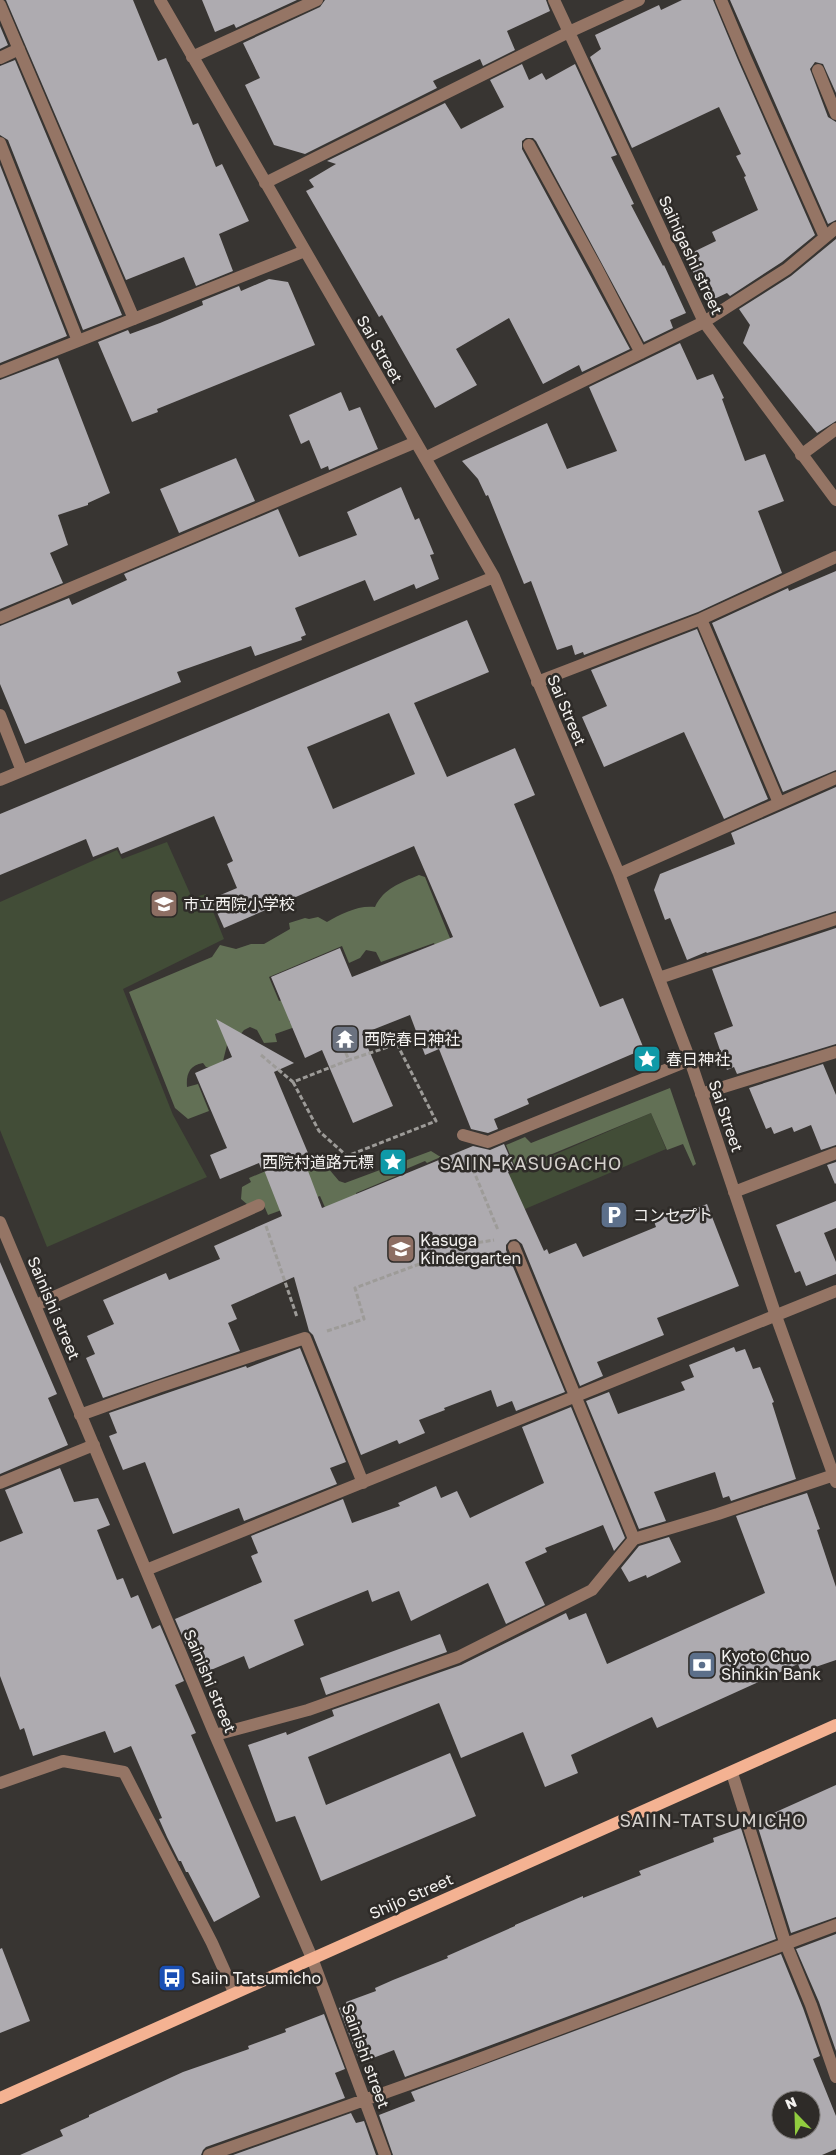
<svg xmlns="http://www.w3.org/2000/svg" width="836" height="2155" font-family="'Golos Text','Noto Sans JP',sans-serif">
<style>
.green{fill:#424d37}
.forest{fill:#627055}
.building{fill:#aeabb0;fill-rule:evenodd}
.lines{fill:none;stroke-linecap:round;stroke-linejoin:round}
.path{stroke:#9d9b98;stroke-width:3;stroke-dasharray:5 2.5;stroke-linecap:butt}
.minor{stroke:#957565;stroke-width:12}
.major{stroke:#f4b292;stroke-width:12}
.labels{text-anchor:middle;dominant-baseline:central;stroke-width:5;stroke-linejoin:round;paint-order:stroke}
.street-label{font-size:16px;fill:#f3f1ef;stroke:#2e2b28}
.poi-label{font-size:16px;fill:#f3f1ef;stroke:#2e2b28;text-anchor:start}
.neighbourhood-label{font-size:18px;letter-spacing:1px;fill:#d4d0cc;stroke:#2e2b28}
</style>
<rect width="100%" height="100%" fill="#383532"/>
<path class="green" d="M167 842 192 898 206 894 224 939 123 989 173 1115 207 1177 47 1247 0 1130V902L117 850 122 859Z
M651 1113 666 1149 506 1217 491 1182Z"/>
<path class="forest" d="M419 875 425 877 461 965 468 1025 434 943 381 962 376 952 366 950 360 958 349 963 342 946 269 977 279 1001 286 999 292 1017 289 1021 295 1027 275 1034 277 1042 264 1043 257 1030 250 1027 244 1030 231 1046 227 1045 221 1069 206 1067 203 1063C189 1065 186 1075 187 1087L198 1084 209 1111 188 1119 175 1108 129 992 212 957 220 945 236 949 251 944H264L290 929 289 923 305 918 309 919 318 917 327 922C341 914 358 905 375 907 384 888 400 883 419 875Z
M670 1088 696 1164 693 1166 683 1144 667 1150 651 1113 516 1169 506 1145 525 1137 531 1143Z
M431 1151 439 1156H443L427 1163 425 1161 406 1169V1172L356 1193 357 1199 327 1212 320 1196 268 1215 263 1203 248 1205 241 1199 242 1187 251 1182 249 1178 309 1153 322 1161 339 1181 345 1183Z"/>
<path class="building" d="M6 0H133L158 61 166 58 193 125 198 123 216 167 222 164 249 221 219 234 233 271 196 286 184 257 126 280Z
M202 0H297L236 28 234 24 215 32Z
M325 0H546L550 11 507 31 515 50 483 66 480 59 433 81 437 88 305 154 274 145 245 85 260 78 243 43 320 7Z
M682 0H713L738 60 815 235 782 262 730 296 727 293 712 300 683 257 716 241 712 232 758 210 744 177 746 176 736 156 741 154 719 107 632 148 590 57 601 49 595 35 659 5 661 10Z
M730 0H836V93L823 64 815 62 810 69 828 117 836 122V220L828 224Z
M0 26 8 45 0 49Z
M15 60 122 315 83 330 8 140 0 135V66Z
M522 64 529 80 542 73 546 80 575 64 617 155 611 157 634 204 631 205 663 266 664 265 686 313 670 320 673 328 644 342 536 141 533 138H526L522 141V149L630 349 582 372 579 365 543 384 509 318 456 349 477 385 435 408 382 315 379 317 306 191 314 187 309 180 336 164 327 161 445 103 461 129 504 107 490 80Z
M0 165 67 336 0 363Z
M836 239V421L817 433 743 343 750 325 739 309 791 276Z
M269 279 288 282 315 345 157 409 158 412 132 422 98 342 128 330 130 334 160 323 203 305 202 301 239 286 241 291Z
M680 343 697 380 713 374 724 398 722 399 745 461 765 454 784 501 758 511 782 573 698 612 584 655 583 652 575 655 572 645 557 650 531 581 524 584 488 495 486 496 478 479 462 461 547 423 567 469 617 451 589 387Z
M58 358 110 493 88 503V505L58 515 68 545 50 553 63 583 0 609V380Z
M341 392 349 411 360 407 378 449 329 470 328 466 321 469 309 440 301 444 289 415Z
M236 458 255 501 179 533 160 489Z
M401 487 415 520 419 518 434 554 430 555 439 579 416 589 414 584 374 601 365 580 295 608 306 635 301 637 302 640 255 656 251 646 177 672 181 682 25 744 0 684V626L69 598 72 605 127 580 124 574 278 509 299 557 357 535 347 512Z
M836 571V770L783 792 712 623 788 588 789 591Z
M467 620 489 672 414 703 447 777 515 748 535 795 514 804 600 1007 623 998 644 1049 527 1099 529 1104 494 1119 498 1129 488 1133 471 1129 439 1049 425 1055 410 1015 362 1034 393 1106 353 1123 322 1050 305 1058 271 977 340 948 352 977 453 937 414 846 224 928 211 899 237 888 227 864 233 861 214 816 121 854 118 847 93 857 86 839 0 875V814ZM389 713 415 774 333 809 307 747Z
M697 629 768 799 724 819 684 732 604 767 582 717 607 706 591 670Z
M836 787V911L707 953 706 952 687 960 670 918 665 920 654 890 660 874 735 844 731 833Z
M836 928V1044L737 1074 734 1067 727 1070 714 1033 733 1026 712 969Z
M216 1019 294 1063 274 1072 308 1153 302 1155 322 1208 473 1146 490 1150 504 1144 515 1169 508 1172 544 1251 547 1249 549 1254 576 1243 583 1257 656 1227 653 1218 677 1209 679 1215 707 1204 739 1286 657 1318 664 1335 597 1362 603 1376 580 1386 522 1244 516 1239 510 1240 506 1245V1250L565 1392 516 1411 512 1401 497 1407 491 1390 444 1408 445 1410 419 1420 425 1433 399 1444 397 1440 361 1455 313 1335 309 1331 294 1277 231 1305 237 1319 228 1323 240 1351 103 1398 86 1358 95 1354 87 1336 114 1324 103 1300 166 1273 169 1280 220 1259 214 1246 282 1216 264 1170 262 1171 259 1163 220 1179 210 1155 227 1148 195 1073 232 1057Z
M823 1064 836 1095V1145L821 1150 811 1125 794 1132 792 1127 774 1134 771 1127 766 1129 749 1088Z
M836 1162V1183L835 1184 827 1165Z
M836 1201V1228L824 1233 836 1262V1274L806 1286 800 1271 795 1273 776 1225Z
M0 1262 57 1394 48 1398 68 1445 0 1474Z
M734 1347 736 1352 745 1349 753 1369 760 1367 774 1402 772 1403 796 1479 731 1501 729 1496 723 1498 715 1472 654 1492 666 1521 639 1529 586 1401 609 1392 618 1414 685 1390 681 1382 694 1377 689 1365Z
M300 1348 346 1462 330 1468 337 1484 244 1521 239 1508 173 1534 145 1462 123 1470 109 1436 117 1433 109 1413 246 1366 247 1368Z
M571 1407 625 1538 614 1551 603 1525 545 1548 547 1552 525 1562 545 1605 506 1624 488 1583 411 1621 399 1591 372 1602 368 1590 294 1620 304 1645 249 1669 244 1656 199 1675 175 1619 262 1582 251 1556 258 1553 251 1536 343 1499 352 1523 400 1506 398 1503 436 1486 441 1498 457 1491 470 1518 544 1483 522 1427Z
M60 1468 74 1502 98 1498 110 1525 97 1530 117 1580 123 1578 131 1598 138 1595 152 1629 160 1625 184 1681 175 1685 196 1733 191 1735 260 1897 214 1922 188 1872H186L181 1861H179L167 1837 159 1819 162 1818 131 1746 114 1753 105 1731 33 1756 24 1728 20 1730 0 1676V1542L23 1533 5 1490Z
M807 1493 820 1529 817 1530 836 1587V1660L801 1672 798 1664 657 1728 652 1717 571 1755 578 1773 545 1787 523 1732 461 1758 439 1703 308 1757 326 1805 450 1753 476 1816 321 1881 295 1816 276 1822 248 1745 286 1732 287 1735 334 1716 332 1710 461 1665 566 1613 569 1620 586 1613 607 1664 765 1593 736 1516Z
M669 1537 681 1562 647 1578 646 1575 629 1582 621 1568 639 1546Z
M440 1634 447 1652 326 1695 320 1678Z
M836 1785V1917L791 1933 756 1821Z
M741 1828 776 1939 405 2077 394 2050 360 2063 339 2008 347 2005 346 2002 376 1991 375 1988 393 1980 448 1958 447 1956 515 1926V1925L583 1896V1898L641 1875 639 1871 714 1842 713 1838Z
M836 1934V2051L819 2002 796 1949Z
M2 1948 30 2021 0 2033V1949Z
M781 1954 803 2008 820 2056 813 2059 836 2116V2149L822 2155H393L379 2115 415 2101 411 2092ZM781 2100H811V2130H781Z
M324 2014 345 2069 335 2073 345 2098 206 2147 203 2150 201 2155H20L63 2136 60 2130 89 2117V2115L183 2072 249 2049 248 2046 286 2032 285 2029Z
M351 2113 356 2123 364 2121 376 2155H233Z"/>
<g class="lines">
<path class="path" d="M261 1055 293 1082 349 1060 344 1049
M293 1082 319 1131 347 1156 436 1121 397 1044 349 1060
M470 1162 498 1230
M266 1226 297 1317
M327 1331 364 1319 355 1288 476 1243 494 1240"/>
<path class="minor" d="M160 0 494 577 619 874 690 1060 776 1316 836 1482
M554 0 704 322 836 500
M721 0 745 57 825 237
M0 5 134 319
M192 57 317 0
M0 58 19 49
M818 70 836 114
M0 143 78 341
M529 145 596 267 641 353
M265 183 569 32 639 0
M0 372 305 251
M801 455 836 429
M425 458 704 322 787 269 836 228
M0 618 416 442
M701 619 779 803
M537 682 701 619 836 557
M0 715 22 771
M0 780 494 577
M619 874 836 778
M659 978 836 919
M701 1094 836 1052
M463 1135 488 1142 690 1060
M734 1192 836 1153
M0 1222 215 1735 312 1958 385 2155
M514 1247 634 1539
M36 1305 259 1205
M80 1415 158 1387 305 1338 363 1483
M0 1483 94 1445
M146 1570 836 1291
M215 1735 308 1710 458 1657 592 1590 634 1539 718 1514 834 1475
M732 1773 785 1942 811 2005 836 2077
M0 1783 63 1761 124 1772 212 1943 234 1992
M209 2155 463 2065 836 1925"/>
<path class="major" d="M0 2098 836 1725"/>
</g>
<defs>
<symbol id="school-square" viewBox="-11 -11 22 22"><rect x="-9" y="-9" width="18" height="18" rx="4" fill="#8d6e63" stroke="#2e2b28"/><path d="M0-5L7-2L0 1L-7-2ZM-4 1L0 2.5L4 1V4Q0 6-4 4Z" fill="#fff"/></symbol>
<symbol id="temple-square" viewBox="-11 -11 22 22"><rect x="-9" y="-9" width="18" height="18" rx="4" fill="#6b7280" stroke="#2e2b28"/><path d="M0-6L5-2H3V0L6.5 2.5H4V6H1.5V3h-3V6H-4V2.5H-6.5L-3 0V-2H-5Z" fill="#fff"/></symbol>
<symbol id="sight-square" viewBox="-11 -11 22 22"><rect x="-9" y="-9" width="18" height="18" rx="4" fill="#0f9aa8" stroke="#2e2b28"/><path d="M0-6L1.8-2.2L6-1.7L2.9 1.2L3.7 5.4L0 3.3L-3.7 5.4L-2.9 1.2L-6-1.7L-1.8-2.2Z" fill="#fff"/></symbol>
<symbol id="parking-square" viewBox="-11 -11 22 22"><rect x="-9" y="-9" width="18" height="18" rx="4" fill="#5c6f8a" stroke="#2e2b28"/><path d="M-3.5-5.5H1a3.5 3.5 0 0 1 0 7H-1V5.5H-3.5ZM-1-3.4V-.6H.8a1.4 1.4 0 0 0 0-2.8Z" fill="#fff"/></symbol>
<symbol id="bank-square" viewBox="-11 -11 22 22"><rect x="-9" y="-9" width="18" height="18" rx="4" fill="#5c6f8a" stroke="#2e2b28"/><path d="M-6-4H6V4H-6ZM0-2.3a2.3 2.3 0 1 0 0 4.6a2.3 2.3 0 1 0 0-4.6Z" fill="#fff"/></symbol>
<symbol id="bus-square" viewBox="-11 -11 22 22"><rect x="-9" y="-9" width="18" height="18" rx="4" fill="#1a4fb4" stroke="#2e2b28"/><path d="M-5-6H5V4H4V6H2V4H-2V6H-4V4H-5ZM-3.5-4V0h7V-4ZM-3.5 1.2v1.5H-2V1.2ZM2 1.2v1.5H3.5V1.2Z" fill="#fff"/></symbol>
</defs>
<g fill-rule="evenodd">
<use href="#school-square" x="148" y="888" width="32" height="32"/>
<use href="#temple-square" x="329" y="1023" width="32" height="32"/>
<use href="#sight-square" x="631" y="1043" width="32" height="32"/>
<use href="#sight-square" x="377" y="1146" width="32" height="32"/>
<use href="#parking-square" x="598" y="1199" width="32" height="32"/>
<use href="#school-square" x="385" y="1233" width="32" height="32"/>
<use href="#bank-square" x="686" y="1649" width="32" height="32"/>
<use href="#bus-square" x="156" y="1962" width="32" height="32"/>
</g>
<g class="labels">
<g class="street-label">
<text transform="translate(691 255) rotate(65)">Saihigashi street</text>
<text transform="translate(380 349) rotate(60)">Sai Street</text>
<text transform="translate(567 710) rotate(67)">Sai Street</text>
<text transform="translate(726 1116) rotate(71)">Sai Street</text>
<text transform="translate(54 1308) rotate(67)">Sainishi street</text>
<text transform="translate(210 1681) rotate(67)">Sainishi street</text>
<text transform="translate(411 1896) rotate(-24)">Shijo Street</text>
<text transform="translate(366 2056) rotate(70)">Sainishi street</text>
</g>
<g class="poi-label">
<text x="183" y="904">市立西院小学校</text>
<text x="364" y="1039">西院春日神社</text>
<text x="666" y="1059">春日神社</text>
<text x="374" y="1162" text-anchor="end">西院村道路元標</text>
<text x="633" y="1215">コンセプト</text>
<text x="420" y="1240">Kasuga<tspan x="420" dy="18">Kindergarten</tspan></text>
<text x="721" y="1656">Kyoto Chuo<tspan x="721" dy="18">Shinkin Bank</tspan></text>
<text x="191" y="1978">Saiin Tatsumicho</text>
</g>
<g class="neighbourhood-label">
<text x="531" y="1163">SAIIN-KASUGACHO</text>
<text x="713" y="1820">SAIIN-TATSUMICHO</text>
</g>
</g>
<g transform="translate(796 2115) rotate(337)"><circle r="24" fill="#2e2b28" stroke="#7d7a78"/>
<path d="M0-4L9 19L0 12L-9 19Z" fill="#91cd3f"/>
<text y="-8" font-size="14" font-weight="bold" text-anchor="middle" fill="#f3f1ef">N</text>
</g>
</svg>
